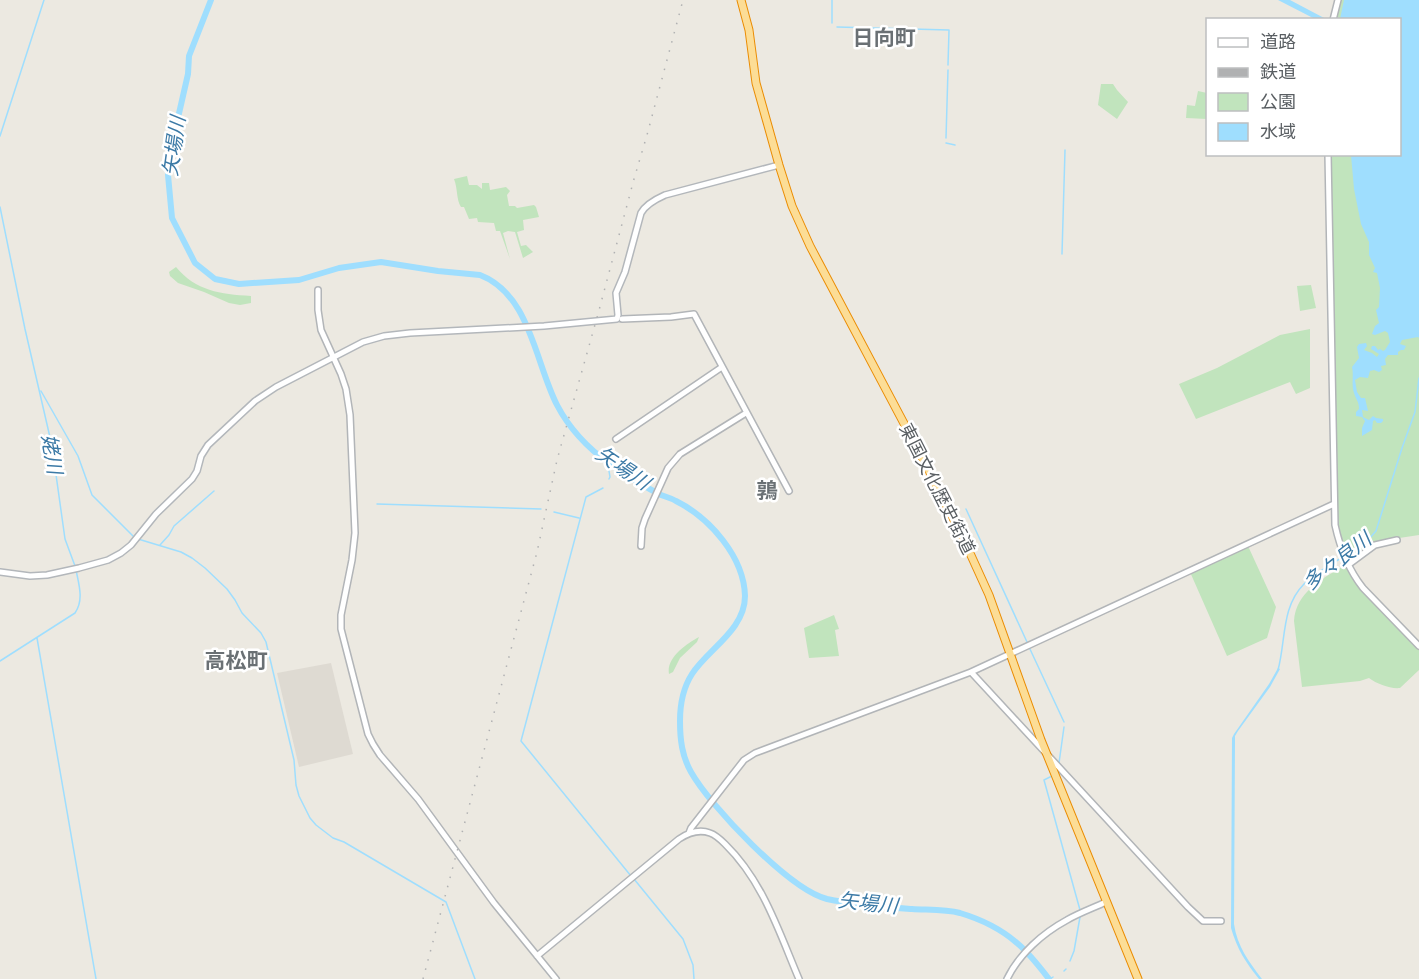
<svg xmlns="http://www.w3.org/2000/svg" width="1419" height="979" font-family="'DM Sans','Noto Sans JP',sans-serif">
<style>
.education{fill:#dedad2}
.green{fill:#c1e4bd}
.water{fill:#9fdefe}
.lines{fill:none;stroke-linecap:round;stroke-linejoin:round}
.stream{stroke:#9fdefe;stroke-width:1.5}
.river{stroke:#9fdefe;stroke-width:6}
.tertiary-casing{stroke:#b2b5b8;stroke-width:8}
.secondary-casing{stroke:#b3b7bb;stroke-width:8}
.trunk-casing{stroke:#ea8c03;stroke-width:9}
.tertiary{stroke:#fff;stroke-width:5}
.secondary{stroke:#fff;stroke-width:5}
.trunk{stroke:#fcdd96;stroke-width:7}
.rail{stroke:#b0b1b2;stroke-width:1.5;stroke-dasharray:1.5 8;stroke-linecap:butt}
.labels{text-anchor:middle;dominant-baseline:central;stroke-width:5;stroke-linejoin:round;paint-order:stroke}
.street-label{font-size:18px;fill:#595e62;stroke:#fff}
.water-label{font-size:20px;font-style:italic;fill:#3c7aa6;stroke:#fff}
.quarter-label{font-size:21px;font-weight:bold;fill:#6a7074;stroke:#fff}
</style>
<rect width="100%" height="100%" fill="#ece9e1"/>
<path class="education" d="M331 663 353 754 299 767 277 673Z"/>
<path class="green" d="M1340 0H1419V535L1373 542 1349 560C1341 542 1338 525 1337 505L1331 155 1400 154V20L1334 19Z
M1101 84H1113L1117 90 1128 102 1117 119 1098 105Z
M1198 91 1207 93V119L1186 118 1187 105 1195 106Z
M467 176 469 185H477L482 189V183H489L490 190 506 187 510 191 507 195 509 206H515L517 208 534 205 536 207 539 217 523 220 524 230 517 232 521 246 526 245 533 252 523 258 515 232 508 231 503 233 510 259 500 231H496L494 223 478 222 477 218 469 219 464 207H461C456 199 458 189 454 179Z
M176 267C196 291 220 294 251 296V303L240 305 229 303 204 292 178 283 170 276 169 272Z
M1311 285 1316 308 1300 311 1297 286Z
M1310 329V388L1296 394 1290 382 1196 419 1179 384 1217 368 1280 335Z
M1248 546 1276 607 1267 638 1227 656 1190 572Z
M1345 565 1361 591 1419 650V670L1400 688C1390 689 1377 684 1369 678L1360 681 1302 687 1294 621C1296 592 1322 579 1345 565Z
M834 615 839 629 835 630 839 656 809 658 804 628Z
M699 637 697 642 680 658 673 672 669 674C666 658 686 644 699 637Z"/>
<path class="water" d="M1278 0H1290L1326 19H1315Z
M1344 0H1419V338L1418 337 1402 340 1400 344 1406 346 1404 350H1401L1398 352V355H1388L1385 359 1386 365 1381 366 1382 370 1379 372 1374 370 1370 371 1368 378 1360 377 1355 380 1357 392 1361 398H1365L1368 411 1362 410 1363 417 1369 420 1373 416 1376 418 1383 419V421L1381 423H1377L1375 420 1373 421 1372 430 1362 436V428L1365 421 1362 417 1356 416V412L1359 409C1359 401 1356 400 1354 393 1351 384 1354 375 1352 367L1359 358 1357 347 1359 344 1366 343 1367 346 1364 350 1372 353 1377 357 1379 354 1371 349 1372 346H1375L1378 350 1380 349 1383 351 1385 350 1390 342 1388 333 1385 331 1375 335 1372 334 1375 326 1379 323 1376 310 1379 307 1380 288 1377 273 1373 272 1375 268 1369 255V242L1361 224 1354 189 1351 155 1400 154V20L1340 19Z
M1278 668 1280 669 1270 687 1238 731 1235 736V742L1234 924C1237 946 1249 962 1262 979H1259C1246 963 1237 949 1231 928L1232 738 1234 734 1269 684Z"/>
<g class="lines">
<path class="stream" d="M832 0V23
M837 27 949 30 948 65
M0 136 44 0
M946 138 948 70
M946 143 955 145
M0 207 25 329 52 446 65 539 75 566
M1062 254 1065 150
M41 391 78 456 92 495 134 537
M609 479 610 477 609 471 612 465
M603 488 586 497 521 741 631 876
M377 504 541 509
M966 509 1027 642
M554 512 579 518
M138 539 181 552 192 558 205 568 227 589 235 600 242 613 261 633 266 642 294 760 296 785 299 796 310 818 316 825 333 838 344 842 446 902 475 979
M160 545 169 535 174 526 214 491
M1347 554 1368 540 1376 531 1402 448 1415 412 1419 378
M37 638 96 979
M1029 647 1064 722
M0 661 75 613C84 600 79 585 76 570
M1278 670C1286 641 1281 607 1304 584 1315 573 1330 565 1343 557
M1059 763 1064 727
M1052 776 1044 780 1080 910
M634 879 683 939 693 965 694 979
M1070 961 1074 951 1080 917
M1064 971 1066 969
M1050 979 1053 977"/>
<path class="river" d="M211 0 189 56 188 74 172 144 168 175 172 218 195 263 215 279 239 284 299 280 339 268 381 262 438 271 480 275C530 294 535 362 557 405 569 428 589 449 610 464 626 475 643 486 661 495 666 497 671 498 676 501 710 518 744 557 745 596 745 630 708 649 692 674 683 688 680 705 680 721 680 740 682 756 691 772 710 806 790 890 827 899 855 905 884 907 912 909 928 910 945 909 960 913 980 919 1001 929 1017 943 1029 953 1039 966 1049 979"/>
<defs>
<path id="tertiary" d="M1333 20 1338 0
M1328 154 1335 525C1340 548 1348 569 1363 588L1419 646
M318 290V310L321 330 341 374 346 389 350 415 355 533 352 560 341 615V629L368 734 373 744 380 755 418 799 494 903 556 979
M622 319 671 317 694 314 789 491
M616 439 722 367
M641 546 642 528 645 519 668 468 680 454 746 413
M1348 565 1375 545 1397 540
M971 672 1188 907 1203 921H1221
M689 833 691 828 744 760 755 753 971 672 1334 504
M537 956 679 839C688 833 699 829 710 833 716 835 721 840 725 844 763 881 779 932 799 979"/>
<path id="secondary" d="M0 572 30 576 47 575 79 568 108 560 121 553 131 545 156 514 192 479 197 471 201 456 208 445 255 401 276 387 363 342 384 336 410 333 544 326 617 319 618 315 616 293 625 272 641 213C646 204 656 199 665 195L779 165
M1007 979C1019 954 1043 933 1067 920 1079 913 1093 908 1106 902"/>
<path id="trunk" d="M741 0 749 30 756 83 779 165 792 206 810 246 926 465 964 540 989 595 1041 740 1138 979"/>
</defs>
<use href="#tertiary" class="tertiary-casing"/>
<use href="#secondary" class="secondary-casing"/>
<use href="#trunk" class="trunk-casing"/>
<use href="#tertiary" class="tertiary"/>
<use href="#secondary" class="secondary"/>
<use href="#trunk" class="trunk"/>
<path class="rail" d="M423 979 537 552 557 460 598 314 634 179 647 135 683 0"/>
</g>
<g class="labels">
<g class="street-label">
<text transform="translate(937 489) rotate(63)">東国文化歴史街道</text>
</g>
<g class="water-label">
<text transform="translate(174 146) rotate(-82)">矢場川</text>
<text transform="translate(52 454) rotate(80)">姥川</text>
<text transform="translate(623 468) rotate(34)">矢場川</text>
<text transform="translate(1337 561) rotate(-38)">多々良川</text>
<text transform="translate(868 903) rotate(6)">矢場川</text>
</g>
<g class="quarter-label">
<text x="884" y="38">日向町</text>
<text x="767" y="491">鶉</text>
<text x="236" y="661">高松町</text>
</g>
</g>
<rect x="1206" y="18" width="195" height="138" fill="#ffffff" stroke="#bdbfc0" stroke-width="1.5"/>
<rect x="1218" y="38" width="30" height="9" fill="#ffffff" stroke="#bdbfc0" stroke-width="1.5"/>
<text x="1260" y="48" font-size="18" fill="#595e62">道路</text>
<rect x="1218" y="68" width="30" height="9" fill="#b0b1b2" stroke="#bdbfc0" stroke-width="1.5"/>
<text x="1260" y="78" font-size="18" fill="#595e62">鉄道</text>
<rect x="1218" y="93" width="30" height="18" fill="#c1e4bd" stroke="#bdbfc0" stroke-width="1.5"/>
<text x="1260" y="108" font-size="18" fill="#595e62">公園</text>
<rect x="1218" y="123" width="30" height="18" fill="#9fdefe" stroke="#bdbfc0" stroke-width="1.5"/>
<text x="1260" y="138" font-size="18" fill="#595e62">水域</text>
</svg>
